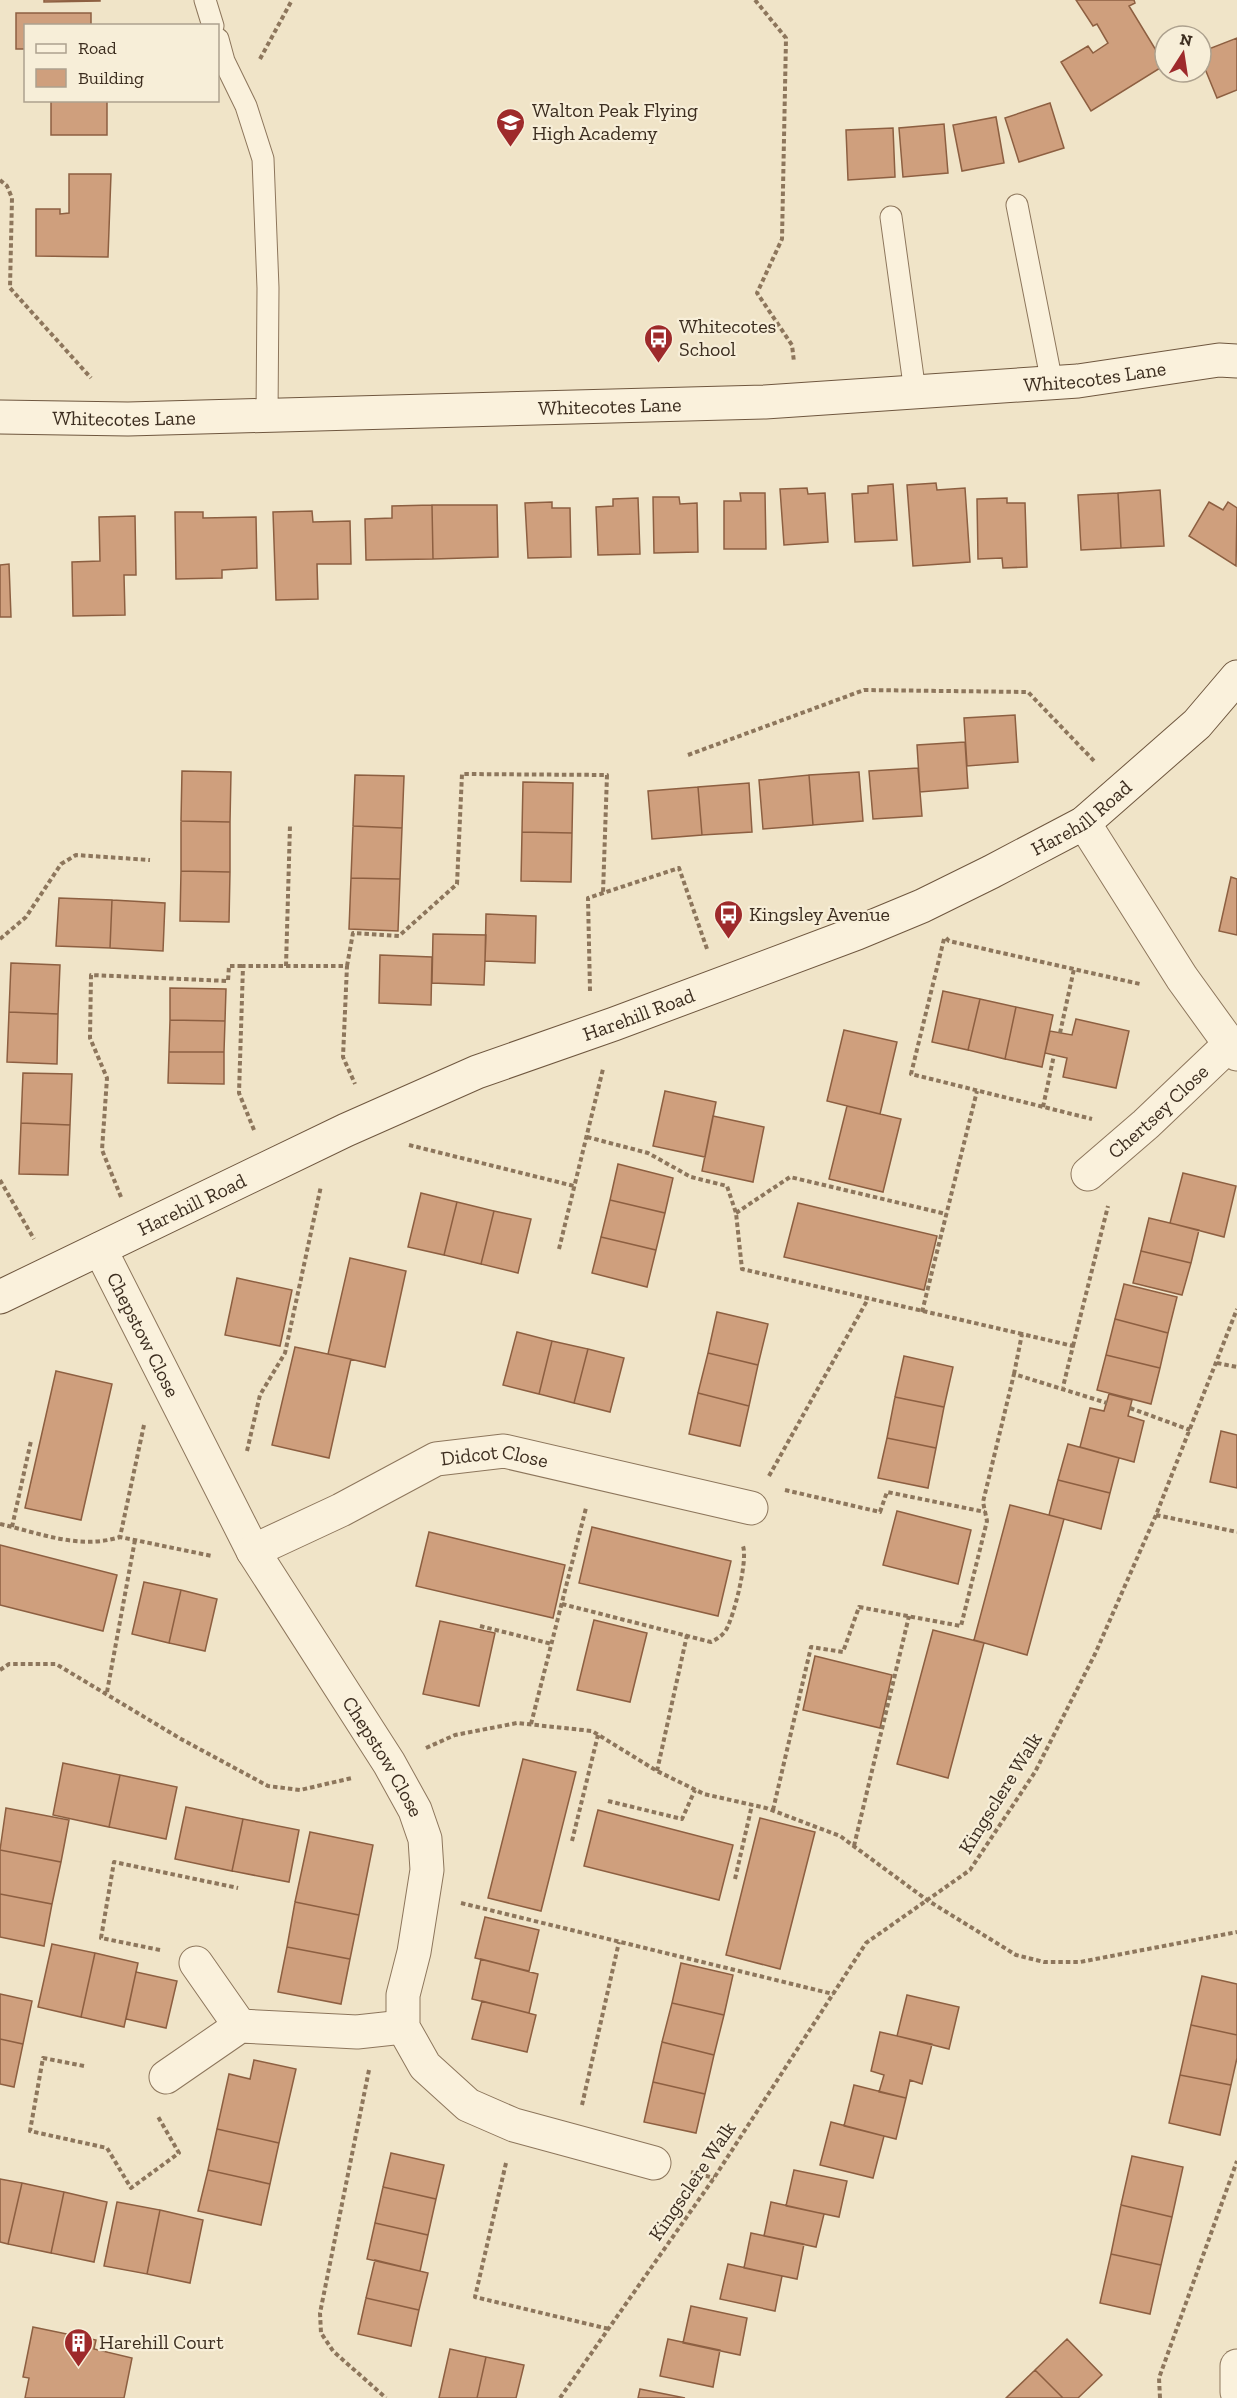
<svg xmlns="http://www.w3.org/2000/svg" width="1237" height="2398" font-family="'Zilla Slab',serif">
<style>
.building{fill:#cf9f7d;stroke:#8d5f41;stroke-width:1.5}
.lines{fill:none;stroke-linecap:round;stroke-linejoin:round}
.lane-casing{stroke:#8d765c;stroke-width:23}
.street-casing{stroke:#8d765c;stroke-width:35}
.secondary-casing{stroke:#6f573f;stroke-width:35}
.path{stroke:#8d765c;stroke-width:4;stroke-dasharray:4.5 3;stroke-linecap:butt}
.lane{stroke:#faf1dc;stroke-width:21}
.street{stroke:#faf1dc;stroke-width:33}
.secondary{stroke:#faf1dc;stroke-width:33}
.labels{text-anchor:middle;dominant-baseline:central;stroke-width:4.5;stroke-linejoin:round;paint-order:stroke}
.poi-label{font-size:20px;fill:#3d2e20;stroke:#f7eed8;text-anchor:start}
.street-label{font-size:20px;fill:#3d2e20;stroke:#f7eed8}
</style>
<rect width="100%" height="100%" fill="#f0e4c8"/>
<path class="building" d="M44 0H100V1L44 2Z
M1076 0H1134L1135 3 1129 6 1165 65 1091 111 1061 62 1088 46 1093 53 1108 43 1097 24 1093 26Z
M16 13H91V26H26V49H16Z
M1237 38V90L1217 98 1201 59V52Z
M51 100H107V135H51Z
M1050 103 1064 148 1019 162 1005 118Z
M996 117 1004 163 962 171 953 125Z
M944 124 948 173 903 177 899 128Z
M893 128 895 177 848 180 846 130Z
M69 174H111L108 257 36 256V209H60V214L69 213Z
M936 483 937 490 965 488 970 562 913 566 907 485Z
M893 484 897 540 855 542 852 494 868 493V486Z
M807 488 808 494 825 493 828 542 784 545 780 489Z
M1160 490 1164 546 1121 548 1118 493Z
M740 493H765L766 549H724V501H741Z
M1118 493 1121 548 1081 550 1078 495Z
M653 497H679L680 504 697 503 698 552 654 553Z
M638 498 640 554 598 555 596 507 613 506V499Z
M1007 498V503H1025L1027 567 1003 568 1002 558 978 559 977 499Z
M552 502V508H570L571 557 528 558 525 503Z
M1209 502 1223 510 1228 502 1237 508 1236 566 1189 536Z
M432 505H497L498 557 433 559Z
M432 505 433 559 366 560 365 519 392 518V506Z
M312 511 313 522 350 521 351 564H317L318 599 276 600 273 512Z
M175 512H203V518L256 517 257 568 222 570V578L176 579Z
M135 516 136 575H124L125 615 73 616 72 562 100 561 99 517Z
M9 564 11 617H0V565Z
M1015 715 1018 762 967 766 964 718Z
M965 742 968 788 920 792 917 745Z
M918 768 922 816 873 819 869 771Z
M182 771 231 772 230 822 181 821Z
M859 772 863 821 813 825 809 775Z
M355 775 404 776 402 828 353 826Z
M809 775 813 825 763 829 759 780Z
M523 782 573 783 572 833 522 832Z
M749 783 752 832 702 835 698 787Z
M698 787 702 835 652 839 648 791Z
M181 821 230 822V872L181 871Z
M353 826 402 828 400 879 351 878Z
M522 832 572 833 571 882 521 881Z
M181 871 230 872 229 922 180 921Z
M1231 877 1237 879V935L1219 931Z
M351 878 400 879 398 931 349 929Z
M59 898 112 900 110 948 56 946Z
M112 900 165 903 163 951 110 948Z
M486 914 536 916 535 963 485 961Z
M433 934 486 935 484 985 432 983Z
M380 955 432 957 431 1005 379 1003Z
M11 963 60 965 58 1014 9 1012Z
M170 988 226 989 225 1021 170 1020Z
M943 991 980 999 968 1050 932 1042Z
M980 999 1016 1007 1005 1059 968 1050Z
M1016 1007 1053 1015 1042 1067 1005 1059Z
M9 1012 58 1014 57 1064 7 1062Z
M1076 1019 1129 1031 1116 1088 1063 1077 1067 1058 1045 1053 1050 1031 1072 1035Z
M170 1020 225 1021 224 1052H169Z
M844 1030 897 1042 880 1114 827 1101Z
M169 1052H224V1084L168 1083Z
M23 1073 72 1074 70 1125 21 1123Z
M665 1091 716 1102 705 1157 653 1146Z
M847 1106 901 1119 883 1192 829 1179Z
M713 1116 764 1127 753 1182 702 1171Z
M21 1123 70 1125 68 1175 19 1174Z
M618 1164 673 1178 665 1213 610 1200Z
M1183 1173 1236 1186 1224 1237 1170 1223Z
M421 1193 457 1202 444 1255 408 1247Z
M610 1200 665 1213 656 1250 601 1237Z
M457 1202 494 1211 481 1264 444 1255Z
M798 1203 937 1236 924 1290 784 1257Z
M494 1211 531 1219 518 1273 481 1264Z
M1149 1218 1199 1230 1191 1263 1141 1251Z
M601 1237 656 1250 647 1287 592 1273Z
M1141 1251 1191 1263 1182 1295 1133 1283Z
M350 1258 406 1271 385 1367 328 1354Z
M237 1278 292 1290 280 1346 225 1335Z
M1124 1284 1177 1297 1168 1333 1115 1319Z
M717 1312 768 1324 758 1365 708 1353Z
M1115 1319 1168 1333 1160 1368 1106 1355Z
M517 1332 552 1341 539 1394 503 1385Z
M552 1341 588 1349 574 1403 539 1394Z
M295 1347 351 1359 329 1458 272 1445Z
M588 1349 624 1358 610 1412 574 1403Z
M708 1353 758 1365 749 1406 698 1393Z
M1106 1355 1160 1368 1151 1404 1097 1390Z
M904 1356 953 1367 944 1407 895 1397Z
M56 1371 112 1384 81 1520 25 1508Z
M698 1393 749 1406 740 1446 689 1434Z
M1109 1394 1132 1400 1128 1416 1144 1421 1134 1462 1080 1447 1090 1408 1104 1411Z
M895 1397 944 1407 936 1448 887 1438Z
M1221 1431 1237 1435V1488L1210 1482Z
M887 1438 936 1448 928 1488 878 1478Z
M1068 1444 1119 1458 1110 1493 1058 1480Z
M1058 1480 1110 1493 1101 1529 1049 1515Z
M1010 1505 1064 1519 1027 1655 974 1640Z
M897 1511 971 1530 958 1584 883 1565Z
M592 1527 731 1561 718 1616 579 1583Z
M429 1532 565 1565 553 1618 416 1586Z
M0 1545 117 1575 103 1631 0 1605Z
M144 1582 181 1590 169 1643 132 1634Z
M181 1590 217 1599 205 1651 169 1643Z
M594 1620 647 1633 630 1702 577 1690Z
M440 1621 495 1633 479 1706 423 1694Z
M933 1630 984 1643 948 1778 897 1764Z
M815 1656 892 1675 880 1728 803 1710Z
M523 1759 576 1772 541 1911 488 1898Z
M63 1763 120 1775 109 1827 53 1815Z
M120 1775 177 1787 166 1839 109 1827Z
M186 1807 243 1819 232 1871 175 1859Z
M6 1808 69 1820 61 1862 0 1850Z
M598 1810 733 1845 719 1900 584 1866Z
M760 1818 815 1832 780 1969 726 1955Z
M243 1819 299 1830 289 1882 232 1871Z
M310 1832 373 1845 359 1915 295 1902Z
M0 1850 61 1862 52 1904 0 1894Z
M0 1894 52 1904 44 1946 0 1937Z
M295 1902 359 1915 350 1959 287 1947Z
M485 1917 539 1930 529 1971 475 1958Z
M52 1944 95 1953 81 2017 38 2007Z
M287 1947 350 1959 341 2004 278 1992Z
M95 1953 138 1963 124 2027 81 2017Z
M481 1959 538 1974 529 2013 472 1999Z
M681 1963 733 1975 724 2015 672 2003Z
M136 1972 177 1981 166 2028 126 2019Z
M1202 1976 1237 1984V2035L1191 2025Z
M0 1994 32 2001 23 2044 0 2039Z
M907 1995 959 2007 949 2049 897 2036Z
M482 2001 536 2015 527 2052 472 2039Z
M672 2003 724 2015 714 2055 662 2042Z
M1191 2025 1237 2035V2058L1231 2085 1180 2075Z
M880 2032 932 2044 922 2084 910 2080 906 2098 879 2092 884 2075 871 2071Z
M0 2039 23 2044 14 2087 0 2084Z
M662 2042 714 2055 705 2094 653 2082Z
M254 2060 296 2069 279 2143 217 2129 229 2074 250 2079Z
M1180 2075 1231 2085 1220 2135 1169 2123Z
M653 2082 705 2094 696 2133 644 2122Z
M854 2085 906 2098 896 2139 844 2126Z
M831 2122 884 2136 873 2178 820 2165Z
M217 2129 279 2143 270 2184 208 2170Z
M391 2153 444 2165 436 2199 383 2187Z
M1132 2156 1183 2167 1172 2217 1121 2205Z
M208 2170 270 2184 261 2225 198 2211Z
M794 2170 847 2181 839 2217 786 2206Z
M0 2179 22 2183 8 2244 0 2242Z
M22 2183 64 2192 51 2253 8 2244Z
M383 2187 436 2199 428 2235 375 2223Z
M64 2192 107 2202 94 2262 51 2253Z
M117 2202 160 2210 147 2274 104 2266Z
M771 2202 824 2214 816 2247 764 2236Z
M1121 2205 1172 2217 1161 2265 1111 2254Z
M160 2210 203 2220 190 2283 147 2274Z
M375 2223 428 2235 420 2271 367 2259Z
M751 2233 804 2244 797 2279 744 2268Z
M1111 2254 1161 2265 1150 2314 1100 2303Z
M375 2260 428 2273 419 2310 366 2298Z
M728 2264 782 2276 775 2311 720 2299Z
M366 2298 419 2310 411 2346 358 2334Z
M691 2306 747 2318 740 2355 683 2343Z
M33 2327 96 2340 94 2349 132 2358 124 2398H25L29 2378 23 2377Z
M668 2339 720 2350 713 2387 660 2376Z
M1067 2339 1102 2375 1078 2398H1063L1035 2370Z
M450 2349 486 2357 477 2398H439Z
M486 2357 524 2365 516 2398H477Z
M1035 2370 1063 2398H1006Z
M640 2389 685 2398H638Z"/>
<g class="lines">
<defs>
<path id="lane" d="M205 0 213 26
M218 39 224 61 246 106 263 159 268 288 267 416
M1017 205 1052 383
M891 217 915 392"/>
<g id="street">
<path d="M1084 823 1182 978 1237 1054"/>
<path id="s1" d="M1088 1174 1146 1124 1228 1046"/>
<path id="s2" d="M100 1249 253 1551 389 1763 415 1810 425 1839 427 1870 414 1952 403 1995V2027L425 2066 468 2105 514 2125 654 2163"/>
<path id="s3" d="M253 1551 341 1510 436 1459 504 1451 751 1508"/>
<path d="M196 1963 240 2026"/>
<path d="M166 2077 240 2026 357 2032 403 2027"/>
<path d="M1237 2366V2392"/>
</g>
<g id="secondary">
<path id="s4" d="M0 417 128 419 765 402 1078 381 1219 360 1237 361"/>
<path id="s5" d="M0 1297 346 1130 477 1072 614 1024 857 933 922 906 991 872 1084 823 1197 724 1237 677"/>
</g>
</defs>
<use href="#lane" class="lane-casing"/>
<use href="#street" class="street-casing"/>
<use href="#secondary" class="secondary-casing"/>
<path class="path" d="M755 0 786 38 782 239 757 293 792 345 794 362
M260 59 292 0
M0 180 7 186 12 198 10 288 91 378
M688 755 864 690 1028 692 1096 763
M946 938 949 941 1140 984
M0 939 26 917 61 864 76 855 150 860
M944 939 911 1074 1092 1119
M286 966 290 825
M347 966 353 933 399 936 457 884 462 774 607 775 603 893
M590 991 588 898 679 868 707 949
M1060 1033 1074 969
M1043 1107 1054 1055
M254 1130 239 1093 243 966H347L343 1057 355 1084
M587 1137 648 1153 691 1177 727 1186 736 1213 742 1269 1022 1334
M409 1145 574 1186
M0 1180 34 1239
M121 1197 102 1150 107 1078 90 1038 91 975 228 981 229 966H243
M736 1213 790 1177 946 1214
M559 1249 603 1069
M922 1312 977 1091
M1073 1346 1108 1206
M1217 1363 1237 1367
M1014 1374 1022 1334 1073 1346 1063 1387
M1130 1408 1190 1430
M144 1425 120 1537 212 1556
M247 1451 260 1395 285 1353 321 1186
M769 1476 868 1299
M785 1490 880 1512 887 1492 985 1512
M1156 1515 1237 1532
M0 1524C40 1533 79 1550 120 1537
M12 1527 31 1441
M562 1604 711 1642C717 1639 722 1636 726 1630 734 1616 748 1561 743 1546
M480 1626 552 1644
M0 1670 9 1664H56L181 1739 268 1786 300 1790 352 1778
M107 1692 135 1540
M531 1724 586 1508
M426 1748 455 1735 517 1723 592 1731 657 1771 704 1794 766 1808 840 1836 927 1900 1016 1955 1044 1962H1080L1237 1932
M657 1771 687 1635
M608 1801 682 1819 695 1790
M773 1810 811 1647 843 1652 859 1607 961 1626 987 1521 983 1502 1014 1374 1107 1403
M572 1841 598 1735
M854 1846 909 1616
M735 1879 752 1805
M461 1903 833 1994
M160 1950 101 1938 114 1862 238 1888
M84 2066 43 2058 30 2131 107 2148 131 2188 179 2153 157 2115
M369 2070 320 2313 321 2333 333 2351 386 2398
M582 2105 619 1942
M506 2163 475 2297 609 2329
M691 2172 714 2178
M560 2398 714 2178 866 1943 970 1870 1035 1772 1095 1654 1156 1515 1237 1309
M1160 2398 1159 2378 1237 2161"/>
<use href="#lane" class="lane"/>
<use href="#street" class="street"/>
<use href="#secondary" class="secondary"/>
</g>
<defs>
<symbol id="school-pin" viewBox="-11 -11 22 30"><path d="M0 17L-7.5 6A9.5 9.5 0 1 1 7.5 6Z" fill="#9e2a2b" stroke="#f7eed8"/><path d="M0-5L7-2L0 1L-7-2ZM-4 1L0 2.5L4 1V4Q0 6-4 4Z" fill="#fff"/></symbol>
<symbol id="bus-pin" viewBox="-11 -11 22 30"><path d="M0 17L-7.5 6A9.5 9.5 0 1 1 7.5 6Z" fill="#9e2a2b" stroke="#f7eed8"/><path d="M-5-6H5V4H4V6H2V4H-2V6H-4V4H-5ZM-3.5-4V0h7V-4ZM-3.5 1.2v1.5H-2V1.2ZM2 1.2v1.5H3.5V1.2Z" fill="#fff"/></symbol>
<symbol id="building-pin" viewBox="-11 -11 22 30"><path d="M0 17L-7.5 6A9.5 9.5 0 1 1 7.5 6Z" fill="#9e2a2b" stroke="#f7eed8"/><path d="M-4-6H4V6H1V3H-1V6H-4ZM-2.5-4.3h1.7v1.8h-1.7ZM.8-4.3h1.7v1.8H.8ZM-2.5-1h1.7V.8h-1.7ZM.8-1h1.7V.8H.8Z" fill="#fff"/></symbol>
</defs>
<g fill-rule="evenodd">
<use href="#school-pin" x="494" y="106" width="33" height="45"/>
<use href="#bus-pin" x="642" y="322" width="33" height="45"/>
<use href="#bus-pin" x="712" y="898" width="33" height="45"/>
<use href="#building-pin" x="62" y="2326" width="33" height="45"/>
</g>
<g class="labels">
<g class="poi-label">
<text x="532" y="110">Walton Peak Flying<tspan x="532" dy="23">High Academy</tspan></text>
<text x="679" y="326">Whitecotes<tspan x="679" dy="23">School</tspan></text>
<text x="749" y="914">Kingsley Avenue</text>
<text x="99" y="2342">Harehill Court</text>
</g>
<g class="street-label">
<text stroke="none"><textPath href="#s4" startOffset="1096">Whitecotes Lane</textPath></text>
<text stroke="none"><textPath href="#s4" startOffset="610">Whitecotes Lane</textPath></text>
<text stroke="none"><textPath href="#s4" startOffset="124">Whitecotes Lane</textPath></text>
<text stroke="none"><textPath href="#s5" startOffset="1185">Harehill Road</textPath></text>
<text stroke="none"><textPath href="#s5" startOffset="699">Harehill Road</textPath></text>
<text stroke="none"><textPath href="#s1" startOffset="94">Chertsey Close</textPath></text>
<text stroke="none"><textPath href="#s5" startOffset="213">Harehill Road</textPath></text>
<text stroke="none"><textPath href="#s2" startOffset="96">Chepstow Close</textPath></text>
<text stroke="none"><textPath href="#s3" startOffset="264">Didcot Close</textPath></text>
<text stroke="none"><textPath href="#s2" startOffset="582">Chepstow Close</textPath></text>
<text transform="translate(1000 1793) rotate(-58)">Kingsclere Walk</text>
<text transform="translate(692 2181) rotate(-56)">Kingsclere Walk</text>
</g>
</g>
<rect x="24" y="24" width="195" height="78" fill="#f7eed8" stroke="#ada18e" stroke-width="1.5"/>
<rect x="36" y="44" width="30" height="9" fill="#faf1dc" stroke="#ada18e" stroke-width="1.5"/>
<text x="78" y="54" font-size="18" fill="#3d2e20">Road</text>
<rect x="36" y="69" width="30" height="18" fill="#cf9f7d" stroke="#ada18e" stroke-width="1.5"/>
<text x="78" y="84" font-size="18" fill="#3d2e20">Building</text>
<g transform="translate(1183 54) rotate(12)"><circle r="28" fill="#f7eed8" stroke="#ada18e" stroke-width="1.5"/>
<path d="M0-4.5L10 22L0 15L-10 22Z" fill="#9e2a2b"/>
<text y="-9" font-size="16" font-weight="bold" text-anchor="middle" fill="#3d2e20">N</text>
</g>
</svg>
